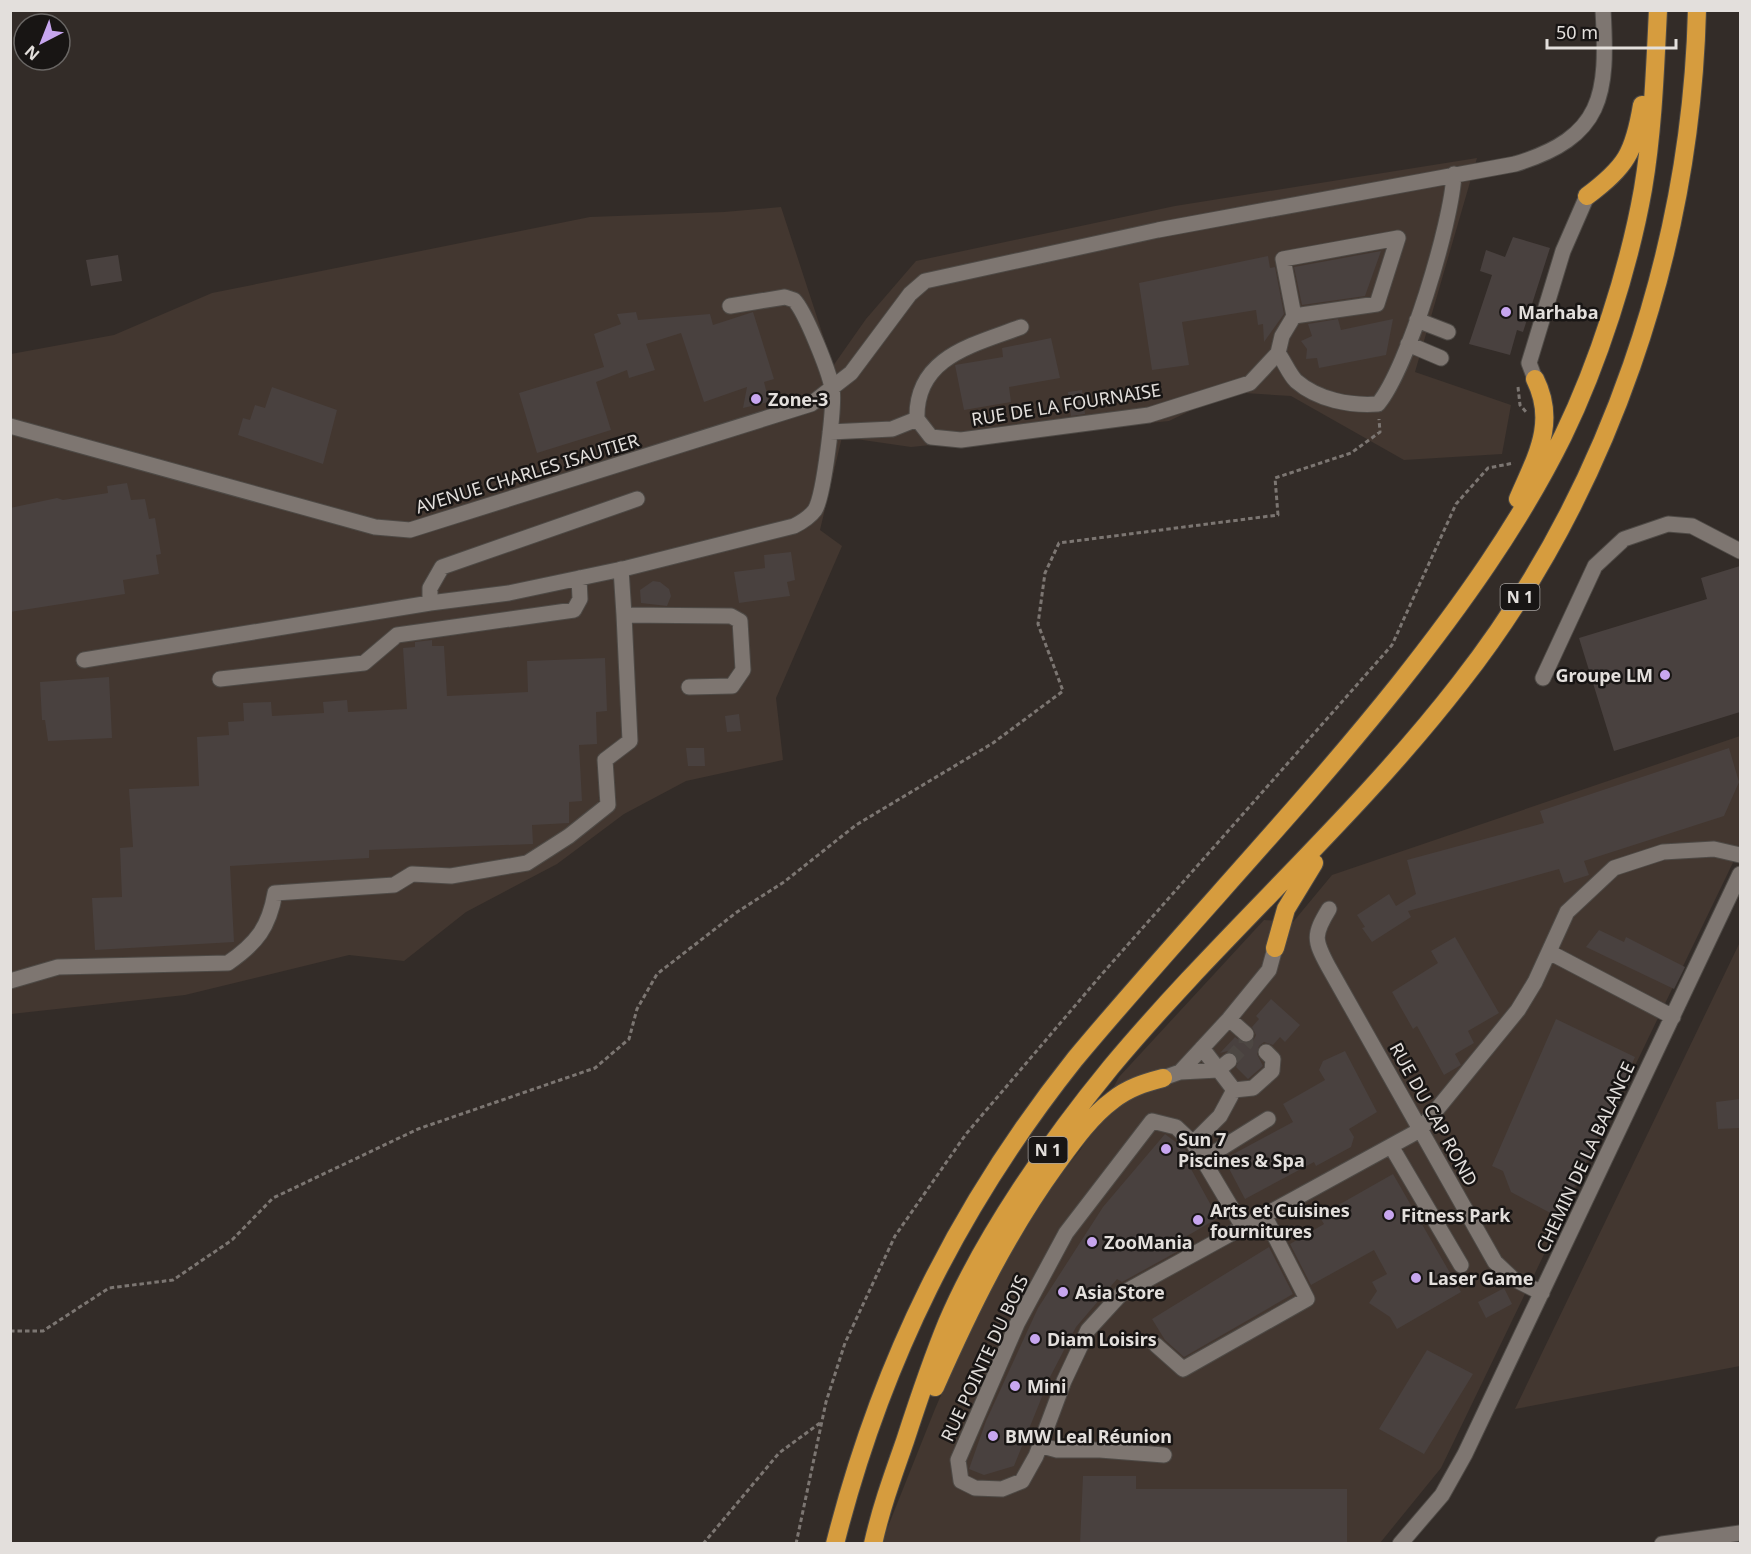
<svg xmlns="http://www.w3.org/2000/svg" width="1751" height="1554" font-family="'Noto Sans',sans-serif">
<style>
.built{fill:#433730}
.building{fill:#49413f}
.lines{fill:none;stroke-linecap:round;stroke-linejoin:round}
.minor-tunnel{stroke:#4d4743;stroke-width:15;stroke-dasharray:15 8;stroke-linecap:butt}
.minor-casing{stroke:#4e4a46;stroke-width:17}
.highway-casing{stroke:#4e4a46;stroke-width:20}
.path{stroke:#7c7672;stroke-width:3;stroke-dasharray:4.5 3;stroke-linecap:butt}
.minor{stroke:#7e7671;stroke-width:15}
.highway{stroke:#d69c3e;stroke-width:18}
.poi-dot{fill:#c7a6ef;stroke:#181514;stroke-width:2}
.labels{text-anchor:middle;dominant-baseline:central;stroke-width:5;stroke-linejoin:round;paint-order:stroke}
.shield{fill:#181514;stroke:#a6a2a0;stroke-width:1.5}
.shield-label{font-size:16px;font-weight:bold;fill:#e3dfdc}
.poi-label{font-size:18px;font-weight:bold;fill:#e3dfdc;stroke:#181514;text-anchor:start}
.street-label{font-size:18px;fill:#e3dfdc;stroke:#181514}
</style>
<rect width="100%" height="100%" fill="#332c28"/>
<path class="built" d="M1477 158 1415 372 1511 405 1502 454 1404 460 1291 396 1229 392 1169 421 911 447 842 437 820 530 842 546 776 698 783 760 686 781 624 814 557 864 466 912 404 961 349 955 185 995 11 1014V354L114 335 212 293 590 217 724 212 781 207 833 366 866 319 916 261 1175 206Z
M1740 736V848L1441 1468 1380 1543 881 1544 935 1409 979 1307 1044 1195 1081 1149 1119 1077 1264 920 1293 922 1332 875Z
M1740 942V1366L1515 1409Z"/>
<path class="building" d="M1513 237 1550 248 1523 332 1517 330 1510 355 1469 344 1492 275 1480 271 1486 250 1505 257Z
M1381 251 1365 296 1302 305 1294 267Z
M118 255 122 281 91 286 86 260Z
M1268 256 1270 268 1275 267 1284 314 1264 342 1263 324 1258 325 1256 310 1182 322 1189 365 1152 370 1139 283Z
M636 312 638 320 710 314 713 325 753 312 774 379 764 382 769 402 743 408 747 387 704 402 681 333 646 344 655 370 629 378 627 370 596 382 611 430 537 453 519 393 604 367 594 334 621 324 617 314Z
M1338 319 1341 330 1393 319 1386 355 1319 368 1317 358 1306 359 1307 349 1301 341 1312 336 1308 324Z
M1051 338 1060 378 1009 387 1011 402 964 410 955 365 1003 357 1002 348Z
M272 387 337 410 323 464 238 435 243 418 250 420 255 405 265 408Z
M1082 390 1085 414 1071 416 1068 392Z
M127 483 131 500 145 499 149 519 155 518 161 554 156 555 159 574 123 580 125 594 10 612V508L57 498 63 500 108 493 107 486Z
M791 552 795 580 787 582 790 596 739 603 734 572 765 568 764 555Z
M1740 566V712L1614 751 1579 638 1707 599 1701 578Z
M653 581 660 582 669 589 671 596 667 606 641 603 640 590Z
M432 640V646H444L447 696 528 692 527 661 605 658 607 711 596 712 597 744 579 745 582 801 569 802V823L532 825 533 844 369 850V858L230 866 234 942 95 950 92 898 122 897 120 848 133 847 129 789 199 786 197 737 229 735 228 722 244 721 243 703 271 702 272 716 324 713 323 702 347 700 348 712 407 709 403 648 415 647V642Z
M109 677 112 738 48 741 45 720H42L40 682Z
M739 714 741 731 727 732 725 716Z
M686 748H704L705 766H688Z
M1729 748 1739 782 1724 816 1584 861 1589 875 1564 883 1559 869 1408 911 1411 917 1372 942 1362 928 1365 927 1357 915 1389 894 1396 906 1416 894 1407 860 1544 823 1540 811Z
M1599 930 1624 942 1626 937 1685 967 1674 989 1586 947Z
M1455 937 1499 1013 1468 1031 1474 1043 1455 1054 1461 1065 1444 1075 1417 1026 1413 1029 1392 992 1438 963 1431 951Z
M1271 999 1300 1025 1285 1042 1280 1037 1273 1045 1264 1042 1259 1046 1257 1054 1263 1066 1248 1079 1236 1067 1239 1060 1236 1054 1228 1051 1220 1053 1235 1037 1244 1043 1253 1041 1256 1035 1252 1027 1259 1019 1256 1016Z
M1556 1019 1635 1057 1560 1218 1511 1192 1503 1171 1492 1166Z
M1345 1051 1377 1112 1349 1129 1354 1137 1351 1147 1316 1166 1314 1162 1245 1199 1224 1159 1293 1122 1283 1104 1325 1080 1319 1070 1323 1061Z
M1740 1099V1128L1718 1129 1716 1102Z
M1165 1134 1185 1149 1196 1167 1191 1169 1218 1218 1187 1236 1191 1244 1122 1282 1117 1279 1076 1327 1050 1377 1014 1466 984 1475 969 1469 986 1421 1038 1308 1103 1207Z
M1393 1174 1461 1292 1397 1329 1390 1317 1369 1303 1377 1291 1372 1282 1387 1274 1374 1250 1311 1285 1290 1244 1324 1224 1319 1216Z
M1269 1247 1293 1294 1184 1357 1165 1340 1152 1319Z
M1504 1288 1512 1304 1486 1318 1478 1302Z
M1427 1350 1473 1374 1424 1454 1379 1429Z
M1083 1476H1136V1489H1347V1544H1080Z"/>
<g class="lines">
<path class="minor-tunnel" d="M1229 1061 1246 1043V1034"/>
<defs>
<path id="minor" d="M1417 320 1448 332
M1408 344 1441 358
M1278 353 1282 336 1294 316 1377 304 1398 238 1283 259 1294 316
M1535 379 1529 363 1563 251 1587 196
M917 419 931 437 961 440 1149 415 1250 383 1278 353C1284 361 1289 374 1296 381 1318 400 1350 406 1378 404 1408 368 1452 222 1454 174
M10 426 375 527 410 530 811 404 851 373 910 294 925 281 1158 230 1515 164C1604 137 1608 95 1603 10
M830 432 892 429 917 419C915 357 973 345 1021 327
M621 569 624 615 731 616 740 621 743 670 732 686 689 687
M430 603V588L442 567 637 499
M84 660 430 603 509 593 627 568 794 526C802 522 809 518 815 510 824 495 835 405 832 388 829 371 805 311 794 300L785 297 730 306
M1543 678 1595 566 1624 539 1668 524 1692 526 1740 551
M220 679 364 663 397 635 574 610 580 599 579 578
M1329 909C1313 935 1314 940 1328 966L1495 1262 1512 1278 1542 1293
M1549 952 1673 1017
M10 981 58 967 228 963C257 943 269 927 275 893L394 885 412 874 451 876 527 863 569 836 608 805 605 760 630 741 624 615
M1229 1019 1246 1034
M1180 1072 1218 1070 1229 1061
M1163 1078 1180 1072 1229 1019 1269 970 1275 948
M1234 1090 1253 1088 1272 1071 1273 1059 1266 1052
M1193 1143 1220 1116 1234 1090 1202 1048
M1391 1146 1461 1265
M1204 1159 1268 1119
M1243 1227 1193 1143 1176 1127 1152 1121 1066 1233 1017 1324 958 1460 961 1481 975 1488 1002 1489 1022 1481 1036 1456 1064 1381 1088 1330 1121 1294 1420 1130 1518 1010 1535 982 1567 912 1614 868 1663 852 1714 849 1740 855
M1156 1345 1183 1369 1307 1299 1264 1215
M1039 1445 1057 1450H1100L1164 1455
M1400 1544 1442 1495 1465 1454 1740 874
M1662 1544 1740 1533"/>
<path id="highway" d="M1587 196C1626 167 1634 153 1642 105
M1518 499C1536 457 1557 423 1535 379
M1275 948 1286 909 1314 863
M935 1387C969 1310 1006 1234 1056 1165 1072 1143 1090 1117 1113 1100 1128 1088 1144 1083 1163 1078
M835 1544C881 1362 959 1205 1075 1059 1181 932 1296 813 1399 684 1460 607 1519 525 1563 436 1598 364 1629 268 1643 189 1653 130 1655 70 1658 10
M873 1544C881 1508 893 1475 905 1441 918 1401 931 1362 947 1323 984 1236 1051 1140 1111 1067 1222 934 1354 820 1460 683 1608 494 1691 250 1697 10"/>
</defs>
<use href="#minor" class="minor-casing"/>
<use href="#highway" class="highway-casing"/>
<path class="path" d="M1518 387 1520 405 1527 413
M10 1331H43L109 1288 173 1280 232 1240 273 1198 418 1129 595 1068 629 1039 637 1009 657 974 737 912 784 882 856 825 993 743 1063 691 1038 624 1045 573 1059 543 1278 515 1275 478 1351 453 1380 432 1379 419
M703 1544 779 1453 820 1423
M796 1544 826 1402 845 1343 895 1236 966 1134 1102 974 1392 645 1456 504 1488 468 1514 463"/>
<use href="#minor" class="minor"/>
<use href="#highway" class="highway"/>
</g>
<g class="poi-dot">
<circle cx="1506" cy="312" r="6"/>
<circle cx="756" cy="399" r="6"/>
<circle cx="1665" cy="675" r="6"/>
<circle cx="1166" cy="1149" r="6"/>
<circle cx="1389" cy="1215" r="6"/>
<circle cx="1198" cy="1220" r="6"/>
<circle cx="1092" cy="1242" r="6"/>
<circle cx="1416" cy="1278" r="6"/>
<circle cx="1063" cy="1292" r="6"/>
<circle cx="1035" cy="1339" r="6"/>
<circle cx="1015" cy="1386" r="6"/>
<circle cx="993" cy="1436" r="6"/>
</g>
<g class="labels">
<g class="shield">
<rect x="1500.5" y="584" width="39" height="26" rx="4.5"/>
<rect x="1028.5" y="1137" width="39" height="26" rx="4.5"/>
</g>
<g class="shield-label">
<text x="1520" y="597">N 1</text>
<text x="1048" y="1150">N 1</text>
</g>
<g class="poi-label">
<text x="1518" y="312">Marhaba</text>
<text x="768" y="399">Zone-3</text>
<text x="1653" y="675" text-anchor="end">Groupe LM</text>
<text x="1178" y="1139">Sun 7<tspan x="1178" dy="21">Piscines &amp; Spa</tspan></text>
<text x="1210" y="1210">Arts et Cuisines<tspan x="1210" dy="21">fournitures</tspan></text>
<text x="1401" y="1215">Fitness Park</text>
<text x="1104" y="1242">ZooMania</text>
<text x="1428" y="1278">Laser Game</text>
<text x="1075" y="1292">Asia Store</text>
<text x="1047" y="1339">Diam Loisirs</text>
<text x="1027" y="1386">Mini</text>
<text x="1005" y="1436">BMW Leal Réunion</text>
</g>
<g class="street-label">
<text transform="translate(1066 404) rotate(-9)">RUE DE LA FOURNAISE</text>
<text transform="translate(527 473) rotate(-17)">AVENUE CHARLES ISAUTIER</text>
<text transform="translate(1434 1114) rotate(61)">RUE DU CAP ROND</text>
<text transform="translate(1585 1157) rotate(-65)">CHEMIN DE LA BALANCE</text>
<text transform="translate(984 1358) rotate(-65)">RUE POINTE DU BOIS</text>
</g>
</g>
<rect width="1751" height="1554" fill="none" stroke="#e3dfdc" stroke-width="24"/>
<g transform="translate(42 42) rotate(222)"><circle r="28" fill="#181514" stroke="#696664" stroke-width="1.5"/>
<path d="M0-4.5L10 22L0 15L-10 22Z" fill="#c7a6ef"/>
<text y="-9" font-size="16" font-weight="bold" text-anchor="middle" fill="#e3dfdc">N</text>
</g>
<path d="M1547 39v9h129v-9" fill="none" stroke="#e3dfdc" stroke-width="3"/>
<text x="1556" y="39" font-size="18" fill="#e3dfdc" stroke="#181514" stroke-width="4.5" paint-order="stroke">50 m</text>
</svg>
